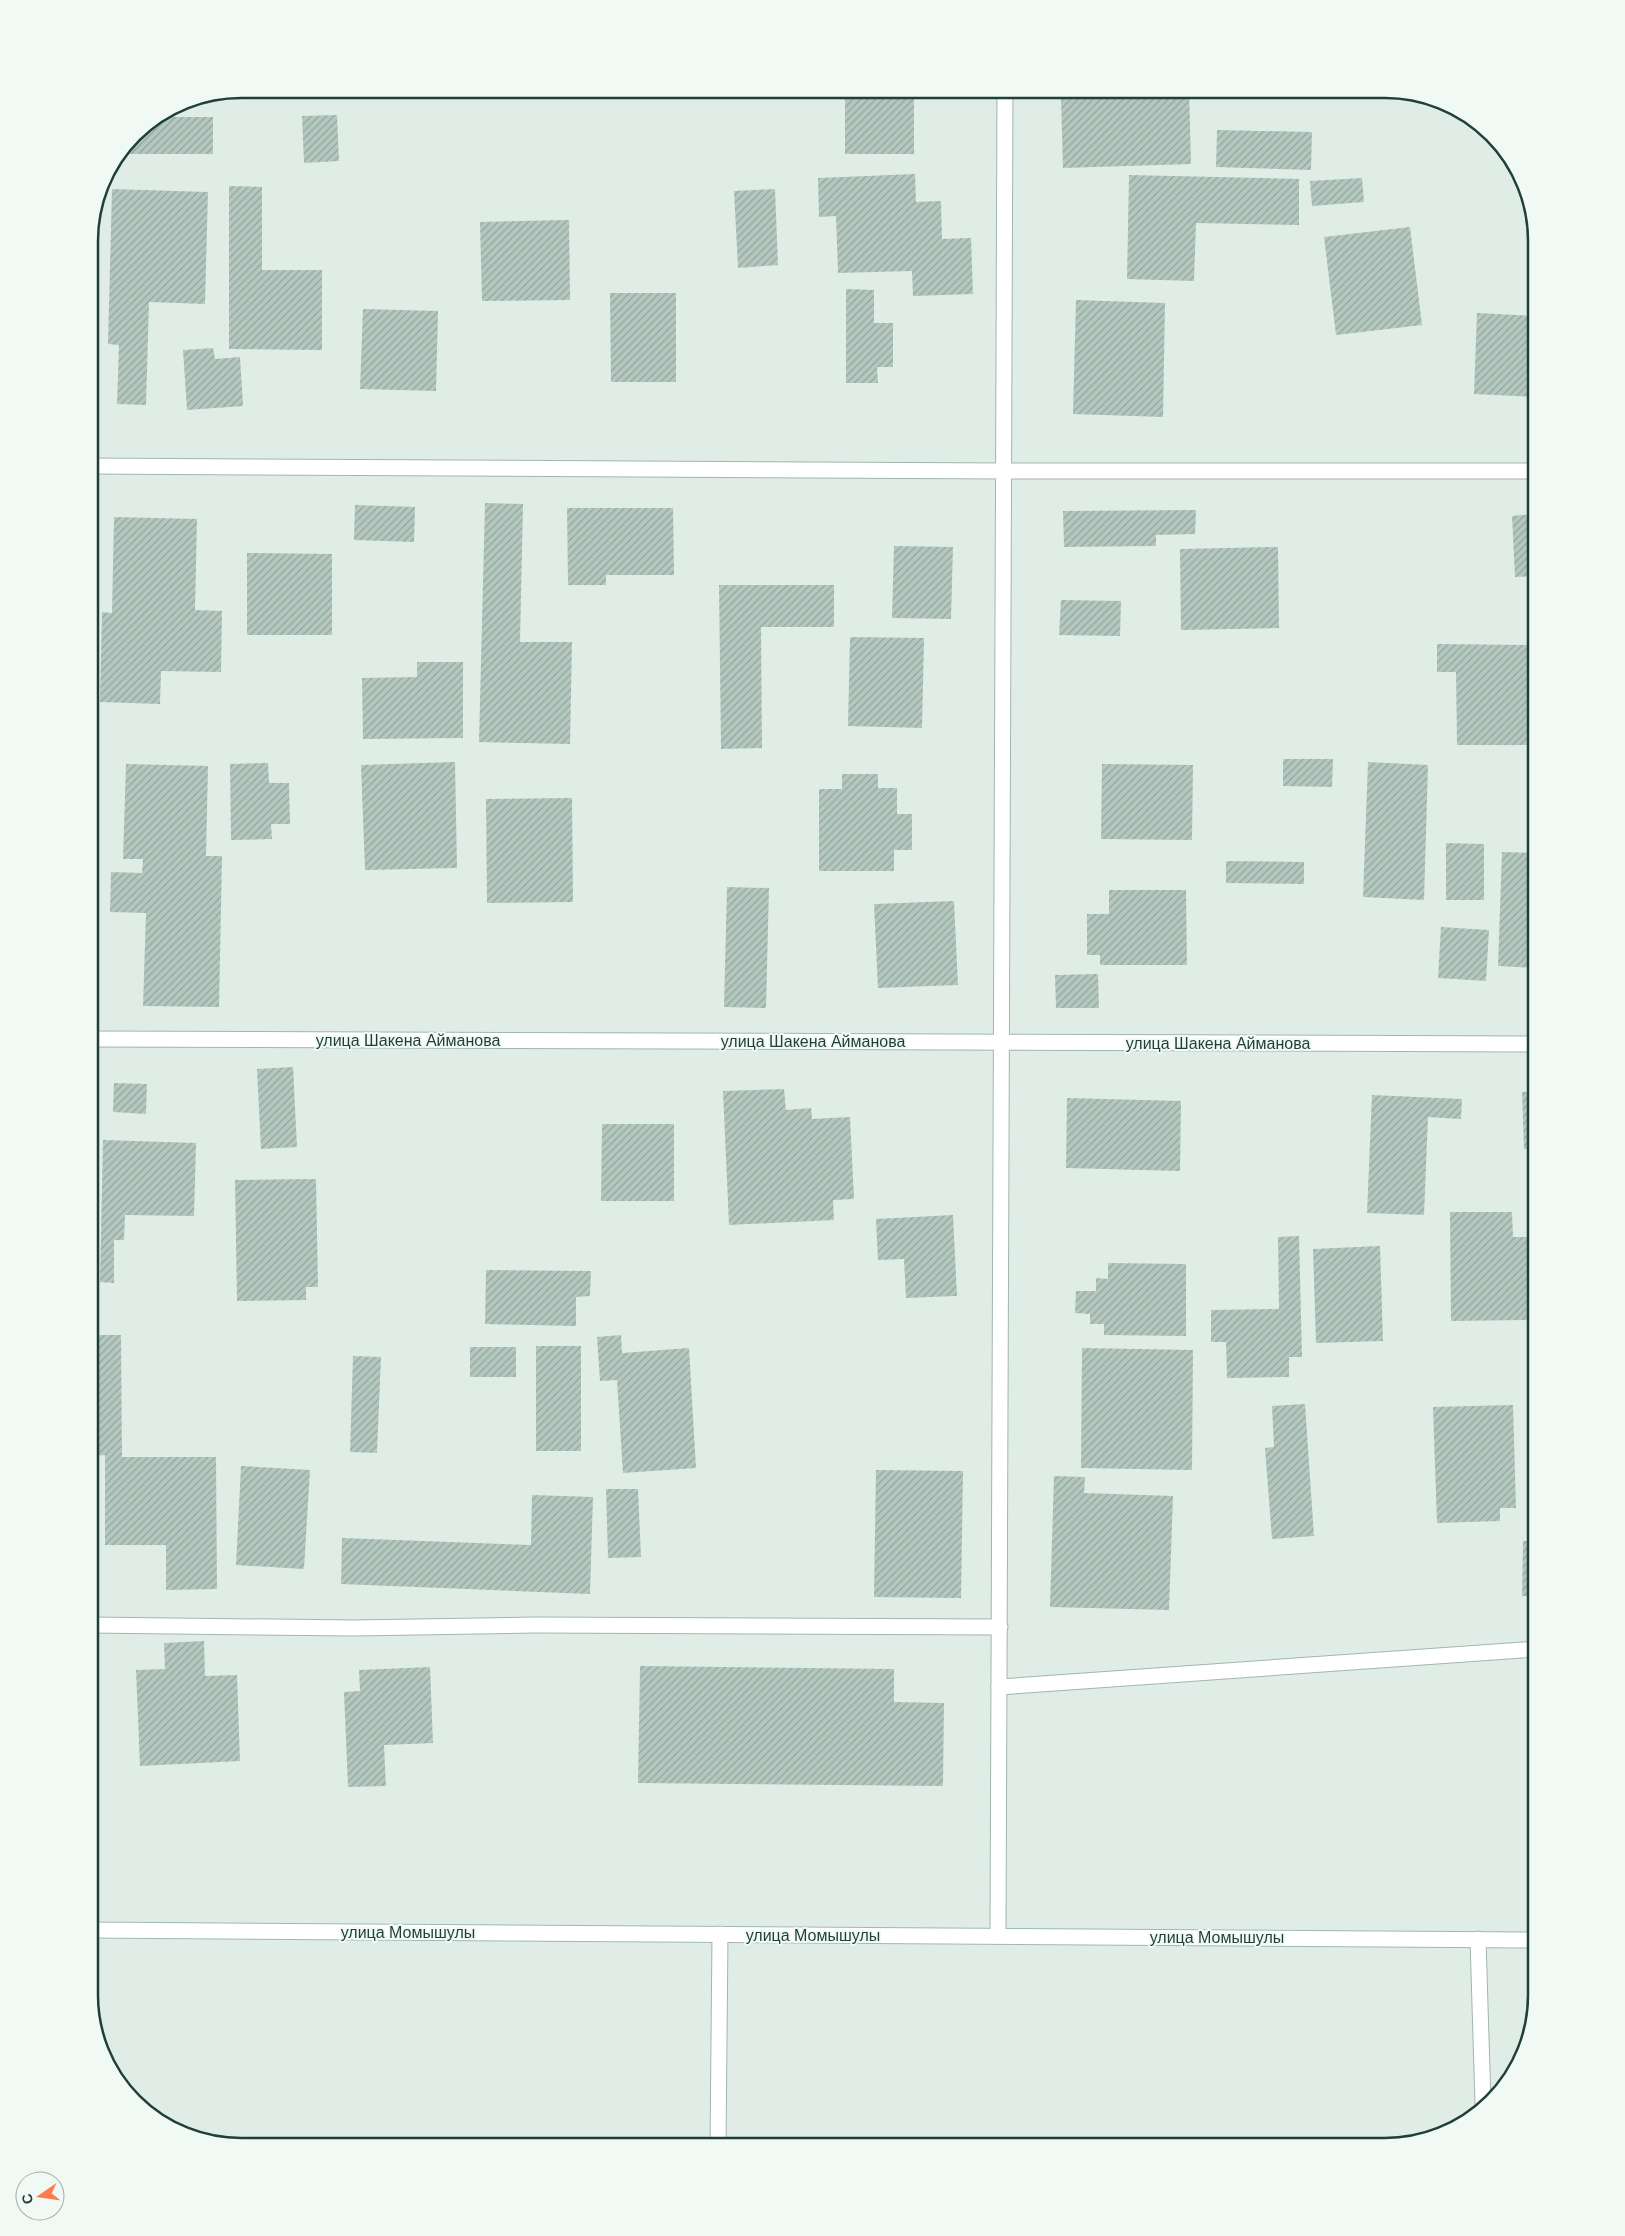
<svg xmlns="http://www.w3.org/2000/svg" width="1625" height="2236" font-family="Arial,sans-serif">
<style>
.building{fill:url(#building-hatch)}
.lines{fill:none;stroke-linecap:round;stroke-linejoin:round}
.lane-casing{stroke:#a2b5af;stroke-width:17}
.street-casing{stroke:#a2b5af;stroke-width:17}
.secondary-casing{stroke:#9eb9b0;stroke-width:17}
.lane{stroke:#fff;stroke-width:15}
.street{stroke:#fff;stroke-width:15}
.secondary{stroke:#fff;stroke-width:15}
.labels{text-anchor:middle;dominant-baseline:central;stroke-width:4;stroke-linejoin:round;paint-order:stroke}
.street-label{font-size:16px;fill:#1f3f37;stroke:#f1f9f5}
.rim{fill:none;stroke:#1f3f37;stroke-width:2.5}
</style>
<defs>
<pattern id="building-hatch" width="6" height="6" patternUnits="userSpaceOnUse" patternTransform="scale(1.25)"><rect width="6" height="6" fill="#b5c8c0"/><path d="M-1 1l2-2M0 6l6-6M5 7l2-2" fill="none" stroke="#93a49d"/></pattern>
</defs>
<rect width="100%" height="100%" fill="#e0ede7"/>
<path class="building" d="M845 89H914V154H845Z
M1111 89H1189L1191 164 1063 168 1061 99H1112Z
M1324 89H1394L1404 92 1324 95Z
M337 115 339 161 304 163 302 116Z
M155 117H213V154H119L140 127Z
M1217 130 1312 132 1311 170 1216 167Z
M915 174 916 202 941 201 942 239 971 238 973 294 913 296 912 271 838 273 836 216 819 217 818 178Z
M1129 175 1299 179V225L1196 223 1194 281 1127 279Z
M1362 178 1364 202 1312 206 1310 181Z
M229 186 262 187V270H322V350L229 349Z
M112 189 208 192 205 304 149 302 146 405 117 404 119 345 108 344Z
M775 189 778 265 738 268 734 191Z
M569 220 570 300 482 301 480 222Z
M1410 227 1422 325 1336 335 1324 237Z
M846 289 874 290V323H893V367H877L878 383H846Z
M610 293H676V382H611Z
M1076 300 1165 303 1163 417 1073 414Z
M363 309 438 311 436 391 360 389Z
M1477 313 1536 316V397L1474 394Z
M213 348 215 359 240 357 243 406 187 410 183 350Z
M485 503 523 504 520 642H572L570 744 479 742Z
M355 505 415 507 414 542 354 540Z
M567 508H673L674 575H606V585H568Z
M1196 510 1195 534 1156 535V546L1064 547 1063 511Z
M1536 514V576L1515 577 1512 516Z
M114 517 197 519 195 610 222 611 221 672 161 671 160 704 100 702 102 612 112 613Z
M894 546 953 547 951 619 892 618Z
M1278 547 1279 628 1181 630 1180 549Z
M247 553 332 554V635H247Z
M719 585H834V627H761L762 748 721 749Z
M1061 600 1121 601 1120 636 1059 635Z
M850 637 924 638 922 728 848 726Z
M1437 644 1531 645V745H1457L1456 672H1437Z
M417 662H463V738L363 739 362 678 417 677Z
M1283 759H1333L1332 787 1283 786Z
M455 762 457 868 365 870 361 765Z
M1368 762 1428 765 1424 900 1363 897Z
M268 763 269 783H289L290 824H271L272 839 231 840 230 764Z
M126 764 208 766 206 856H222L219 1007 143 1006 146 913 110 912 111 872 142 873 143 859H123Z
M1102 764 1193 765 1192 840 1101 839Z
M842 774H878V788H897V814H912V850H894V871H819V789H842Z
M572 798 573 902 487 903 486 799Z
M1446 843 1484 844V900H1446Z
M1502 852 1536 853V968L1498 966Z
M1226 861 1304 862V884L1226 883Z
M727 887 769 888 766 1008 724 1007Z
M1109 890H1186L1187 965H1100V955H1087V914H1109Z
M954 901 958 985 878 988 874 904Z
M1441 927 1489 930 1486 981 1438 978Z
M1098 974 1099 1008H1056L1055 975Z
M293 1067 297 1147 261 1149 257 1069Z
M114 1083 147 1084 146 1114 113 1112Z
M784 1089 786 1110 811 1108 812 1119 850 1117 854 1199 833 1200 834 1220 729 1225 723 1091Z
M1522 1092H1536V1149H1524Z
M1372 1095 1462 1099 1461 1119 1428 1117 1424 1215 1367 1213Z
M1067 1098 1181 1101 1180 1171 1066 1168Z
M602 1124H674V1201H601Z
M103 1140 196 1143 194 1216 125 1215 124 1240H114V1283L100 1282Z
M316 1179 318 1287H306V1300L237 1301 235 1180Z
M1450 1212H1512L1513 1237H1534L1535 1320 1451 1321Z
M953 1215 957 1296 906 1298 904 1259 878 1260 876 1219Z
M1299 1236 1302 1357H1289V1377L1227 1378 1226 1342H1211V1310L1279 1309 1278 1237Z
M1380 1246 1383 1341 1316 1343 1313 1249Z
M1108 1263 1186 1264V1336L1104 1335V1324H1090V1314L1075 1313 1076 1291H1096V1278L1108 1279Z
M486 1270 591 1271 590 1296 576 1297V1326L485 1324Z
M92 1335H121L122 1457H216L217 1589 166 1590V1545H105V1455L94 1456Z
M621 1335 622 1353 689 1348 696 1468 623 1473 617 1380 600 1381 597 1337Z
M536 1346H581V1451H536Z
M470 1347H516V1377H470Z
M1082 1348 1193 1350 1192 1470 1081 1468Z
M353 1356 381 1357 377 1453 350 1452Z
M1305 1404 1314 1536 1272 1539 1265 1448 1274 1447 1272 1406Z
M1513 1405 1516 1508H1500V1521L1437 1523 1433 1407Z
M241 1466 310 1470 304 1569 236 1565Z
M876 1470 963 1471 961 1598 874 1597Z
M1054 1476 1085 1477 1084 1493 1173 1496 1169 1610 1050 1607Z
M606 1489H638L641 1557 608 1558Z
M532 1495 593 1497 590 1594 341 1584 342 1538 531 1545Z
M1523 1541H1536V1596H1522Z
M204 1641 205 1676 237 1675 240 1761 140 1766 136 1670 165 1669 164 1643Z
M640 1666 894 1669V1702L944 1703 943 1786 638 1783Z
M430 1667 433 1743 384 1745 386 1786 348 1787 344 1692 360 1691 359 1670Z"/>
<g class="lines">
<defs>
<path id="lane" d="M999 1687 1536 1649
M1478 1939 1483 2104"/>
<path id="street" d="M89 466 1005 471H1536
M89 1039 1536 1044
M89 1625 353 1628 534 1625 1000 1627
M998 1936 1005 89
M718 2147 720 1934"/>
<path id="secondary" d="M89 1930 1536 1940"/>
</defs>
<use href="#lane" class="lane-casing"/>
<use href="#street" class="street-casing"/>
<use href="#secondary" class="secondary-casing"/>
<use href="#lane" class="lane"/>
<use href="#street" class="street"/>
<use href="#secondary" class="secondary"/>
</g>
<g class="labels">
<g class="street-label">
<text x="408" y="1040">улица Шакена Айманова</text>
<text x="813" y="1041">улица Шакена Айманова</text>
<text x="1218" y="1043">улица Шакена Айманова</text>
<text x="408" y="1932">улица Момышулы</text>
<text x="813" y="1935">улица Момышулы</text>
<text x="1217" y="1937">улица Момышулы</text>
</g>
</g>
<path d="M0 0H1625V2236H0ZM241 98H1385A143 143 0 0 1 1528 241V1995A143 143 0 0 1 1385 2138H241A143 143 0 0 1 98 1995V241A143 143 0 0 1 241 98Z" fill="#f1f9f5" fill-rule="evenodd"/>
<path class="rim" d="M241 98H1385A143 143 0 0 1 1528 241V1995A143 143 0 0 1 1385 2138H241A143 143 0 0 1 98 1995V241A143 143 0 0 1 241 98Z"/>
<g transform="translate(40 2196) rotate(257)"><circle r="24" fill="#f1f9f5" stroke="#9dafa9"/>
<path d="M0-4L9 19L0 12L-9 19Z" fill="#fe7b4d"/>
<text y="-8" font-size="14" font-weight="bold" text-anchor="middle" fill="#1f3f37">С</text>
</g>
</svg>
